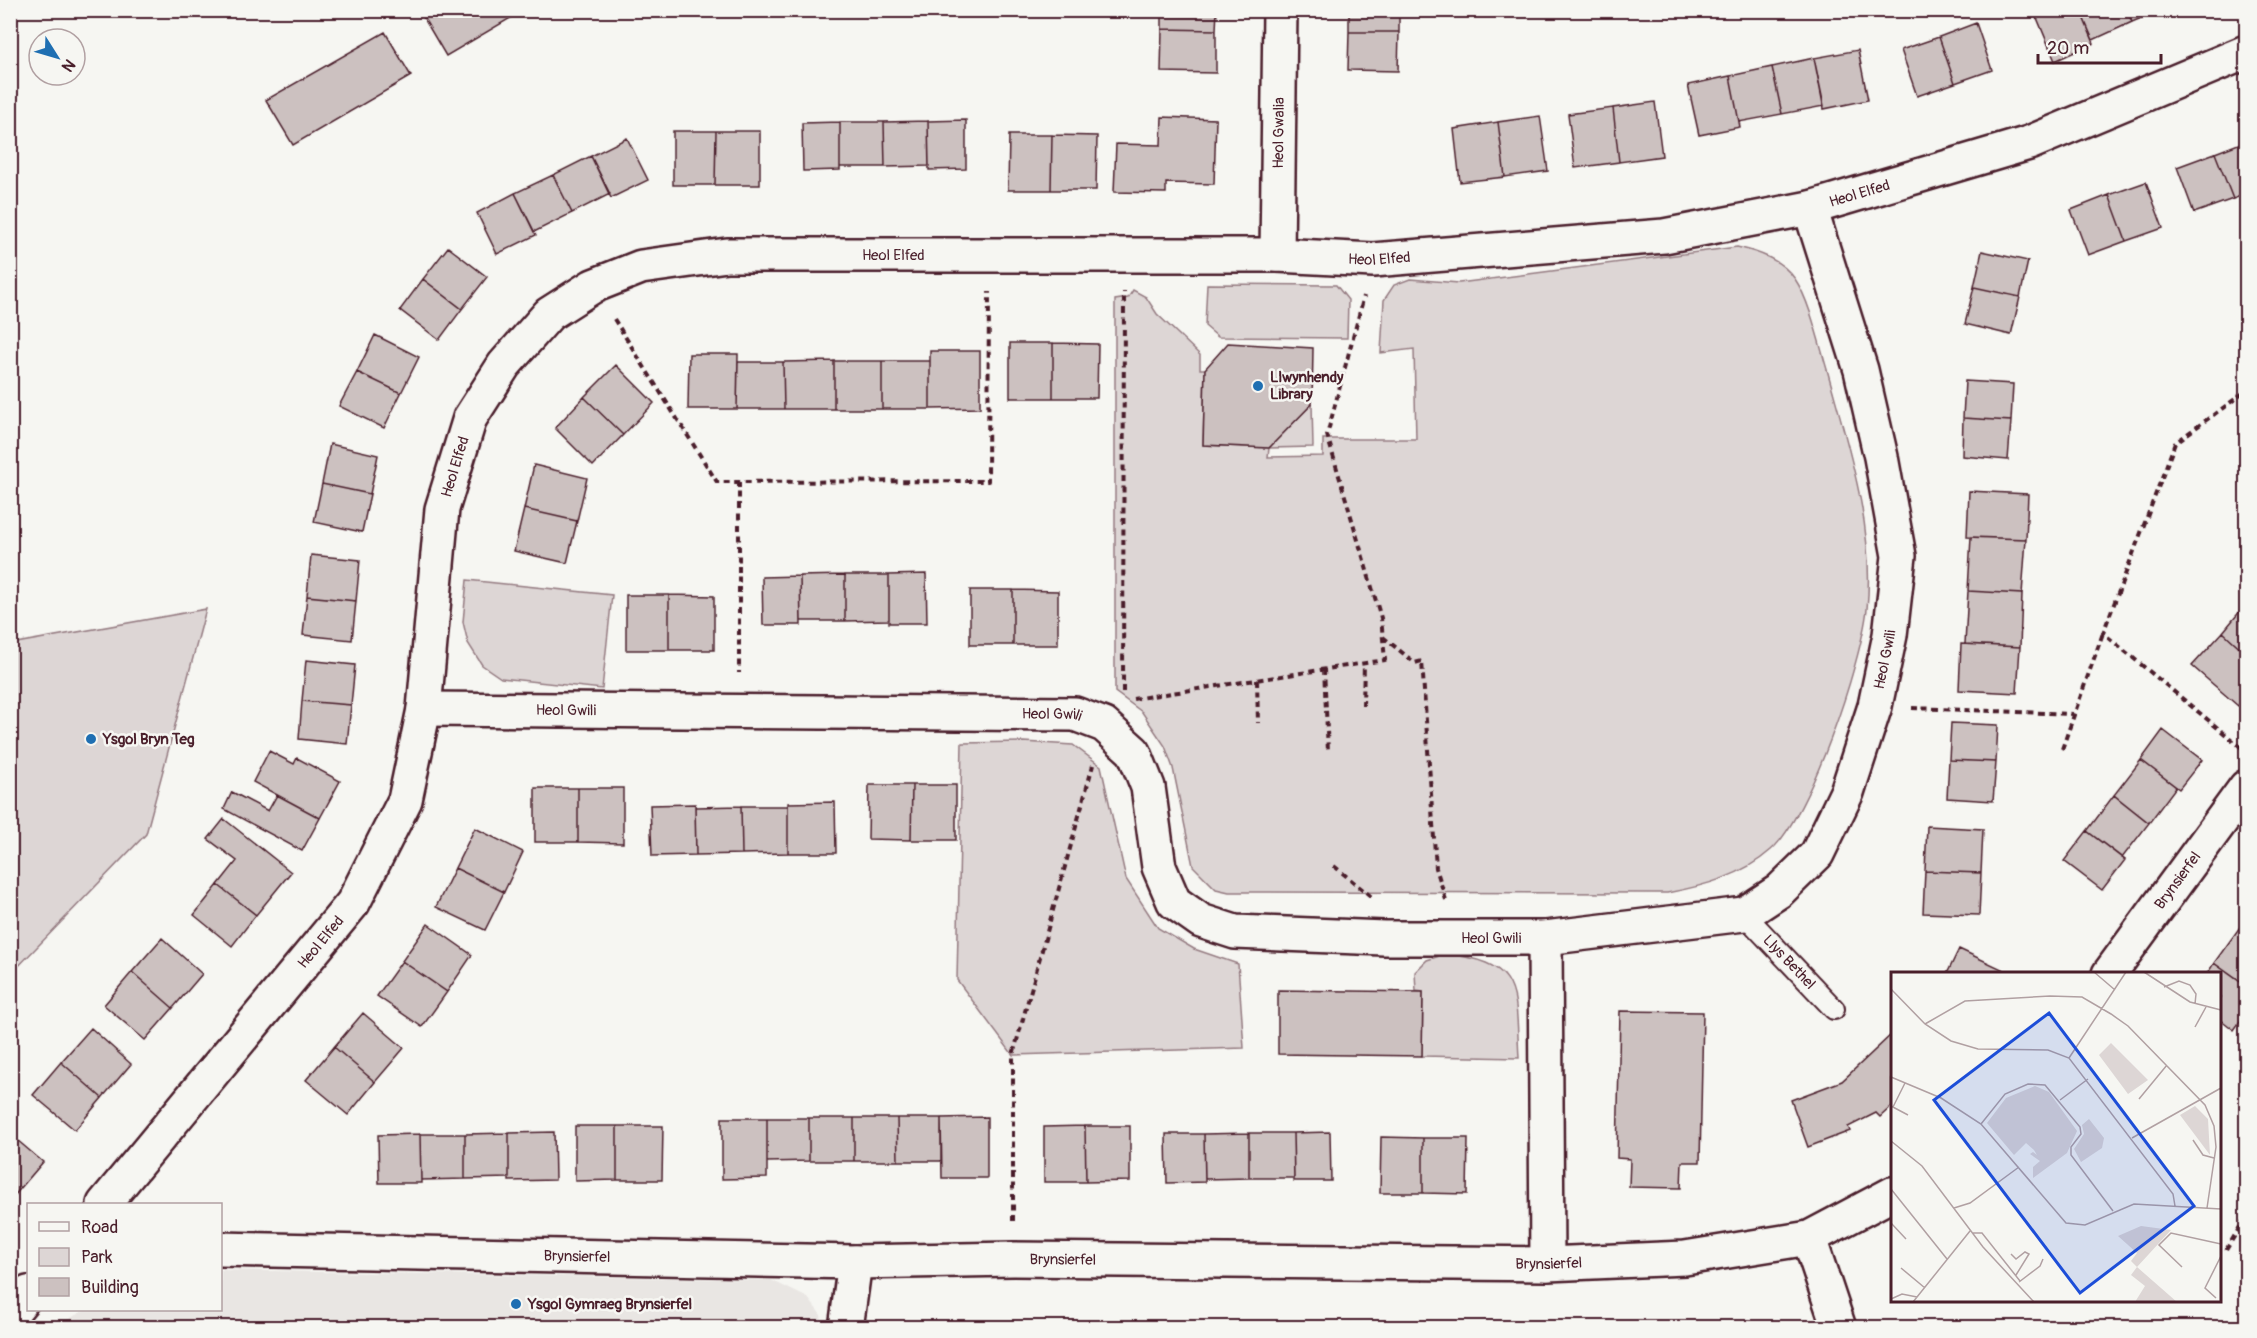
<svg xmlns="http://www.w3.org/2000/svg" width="2257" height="1338" font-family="Pangolin,sans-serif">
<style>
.built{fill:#e9e6e3}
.green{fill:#ddd6d5;stroke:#947a80;stroke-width:1.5}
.building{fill:#ccc1c0;stroke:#4a1f2b;stroke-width:1.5}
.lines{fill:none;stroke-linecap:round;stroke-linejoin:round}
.lane-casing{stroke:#4a1f2b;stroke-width:24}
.street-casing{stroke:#4a1f2b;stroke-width:38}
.path{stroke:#4a1f2b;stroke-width:4;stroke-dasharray:6 4.5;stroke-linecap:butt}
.lane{stroke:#f6f6f2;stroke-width:20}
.street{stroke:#f6f6f2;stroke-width:33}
.poi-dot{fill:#1f6fb2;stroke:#f6f6f2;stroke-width:2}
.labels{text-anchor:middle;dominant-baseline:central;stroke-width:5;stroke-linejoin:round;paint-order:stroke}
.street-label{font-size:15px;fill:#4a1f2b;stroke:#f6f6f2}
.poi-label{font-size:15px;font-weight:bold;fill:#4a1f2b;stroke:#f6f6f2;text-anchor:start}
.inset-road{fill:none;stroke:#b1a0a2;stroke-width:1.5}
.view{fill:#1d4ed8;fill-opacity:0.15;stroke:#1d4ed8;stroke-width:3}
.inset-edge{fill:none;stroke:#4a1f2b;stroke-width:3}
</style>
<rect width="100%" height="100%" fill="#f6f6f2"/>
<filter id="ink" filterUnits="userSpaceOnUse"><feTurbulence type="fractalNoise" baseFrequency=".0167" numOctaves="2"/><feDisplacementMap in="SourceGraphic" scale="12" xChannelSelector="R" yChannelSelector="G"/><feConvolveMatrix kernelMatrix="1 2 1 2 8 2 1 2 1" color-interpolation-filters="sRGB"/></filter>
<g filter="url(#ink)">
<path class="built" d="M221 1270 771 1280 808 1298 821 1315 823 1327H54L85 1310H220Z"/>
<path class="green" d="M1737 247C1759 252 1782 260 1795 279 1810 301 1820 347 1828 373 1849 450 1875 528 1867 609 1861 663 1810 816 1771 850 1742 876 1704 886 1667 893L1229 892 1216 889 1193 866 1173 768 1165 746 1142 712 1115 692V300L1128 298 1133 290 1146 297 1157 314 1200 355V369H1205L1203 445 1269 448 1312 404 1313 447 1269 448 1268 457 1323 456V439H1416L1414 349 1381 353 1384 300 1394 285 1410 279 1459 283Z
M1207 284 1336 285 1348 300 1347 338 1218 337 1205 326Z
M467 580 612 595 602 689 501 678 482 665 468 643 463 622Z
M206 609 146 834 11 974V644Z
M1023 742 1073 745 1101 766 1126 879 1158 928 1194 949 1238 964 1244 1048 1013 1055 957 980 962 743Z
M1446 954C1524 963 1515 991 1519 1058L1422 1056 1423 992 1416 991 1415 972 1427 960Z"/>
<path class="building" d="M419 10H524L446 56Z
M1162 10H1217L1216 30 1162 29Z
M1349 10H1399V32H1349Z
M2041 10H2080L2094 43 2055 61 2035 13Z
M2080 10H2127L2132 22 2093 40Z
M2127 10H2161L2132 22Z
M1976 23 1992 70 1955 83 1939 37Z
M1162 29 1216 30V73L1161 72Z
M385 32 411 76 293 145 266 100Z
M1349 32H1399L1398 71 1348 70Z
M1939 37 1955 83 1917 96 1901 50Z
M1858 50 1868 100 1824 109 1814 58Z
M1814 58 1824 106 1782 114 1772 67Z
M1772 67 1782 114 1739 122 1730 76Z
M1730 76 1740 127 1699 135 1688 85Z
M1655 102 1662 156 1619 162 1613 108Z
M1613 108 1619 162 1575 168 1568 114Z
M1540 116 1548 171 1505 177 1498 122Z
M1162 117 1216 119 1214 184 1166 183V193L1114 192 1116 144 1161 145Z
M966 120V169L929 170 928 121Z
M928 121 929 166 885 167 884 122Z
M840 122H884L885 167H840Z
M840 122V170L803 171 802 123Z
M1498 122 1505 177 1460 182 1454 129Z
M673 131H716L715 185H673Z
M716 131H760V185H715Z
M1009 135H1052L1051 190H1008Z
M1052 135 1097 136 1096 190H1051Z
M627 138 648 180 611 198 591 156Z
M2246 141V194L2233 199 2215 153Z
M2215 153 2233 199 2194 213 2177 167Z
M591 156 610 194 572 213 553 175Z
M553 175 572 213 534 232 515 193Z
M2146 182 2163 228 2126 241 2109 195Z
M515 193 536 235 497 254 477 213Z
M2109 195 2126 241 2088 255 2071 210Z
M448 247 487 277 462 309 423 279Z
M1982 251 2028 261 2020 297 1974 287Z
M423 279 462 309 439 340 400 310Z
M1974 287 2020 297 2011 335 1965 324Z
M375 335 419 357 401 393 357 372Z
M1010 343H1053V398H1010Z
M1053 343 1098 344 1097 398H1053Z
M1228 343 1313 348 1312 404 1269 448 1203 445 1205 369Z
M930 351H980V408L930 409Z
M689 354H738L737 409H688Z
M834 361H882V409H834Z
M834 361V409H784L783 362Z
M882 361H930V409H882Z
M738 362H783L784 409H737Z
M616 365 654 403 623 435 584 397Z
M357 372 401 393 384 428 339 406Z
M1965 381 2013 384 2011 421 1963 418Z
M584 397 623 435 593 466 555 428Z
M1963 418 2011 421 2008 460 1962 456Z
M330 444 378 455 370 494 322 484Z
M534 465 587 478 577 521 524 509Z
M322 484 370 494 362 532 314 522Z
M1969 491 2028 494 2026 539 1967 537Z
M524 509 577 521 567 563 514 551Z
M1971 537 2026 539 2022 594 1968 591Z
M311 555 360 560 356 601 307 596Z
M926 574 927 623H889V575Z
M845 575H889V620L845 621Z
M845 575V621H801L800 576Z
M800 576 801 625H763L762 577Z
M970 590H1013V645H970Z
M1013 590 1058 591V645H1013Z
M1968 591 2022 594 2020 647 1965 644Z
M626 595H669V650H626Z
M669 595 714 596V650H669Z
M307 596 356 601 352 640 303 635Z
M2246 604V653L2223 632Z
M2223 632 2246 653V696L2238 706 2192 666Z
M1961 644 2020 647 2017 693 1959 690Z
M306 660 355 665 351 705 302 701Z
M302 701 351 705 347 744 299 739Z
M1951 723 1998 725 1996 762 1949 760Z
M2163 730 2202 760 2179 789 2141 760Z
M269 751 294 764 297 758 340 781 320 818 253 782Z
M1949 760 1996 762 1993 801 1947 798Z
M2141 760 2176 787 2149 823 2114 795Z
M869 785H912L911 840 868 839Z
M912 785H956V840H911Z
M535 788H578V842H535Z
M578 788H623V843L578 842Z
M232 792 268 811 277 795 320 818 302 851 224 809Z
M2114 795 2149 823 2122 858 2087 831Z
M835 802 836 853H788V803Z
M695 804 696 855 652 856 650 805Z
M741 806 742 854 696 855 695 807Z
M741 806H788V853L742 854Z
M224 819 291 872 256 915 218 885 237 861 208 839Z
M1927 826 1983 829 1981 873 1925 871Z
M475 828 523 852 504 892 455 868Z
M2087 831 2125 860 2102 890 2064 861Z
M455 868 504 892 485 930 436 907Z
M1925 871 1981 873 1979 915 1923 913Z
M218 885 256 915 232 946 194 915Z
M428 924 472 955 447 992 402 961Z
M2240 927 2246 931V986L2214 963Z
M162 938 202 974 173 1008 132 972Z
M1959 949 2004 970 2002 974H1947Z
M402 961 447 992 422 1027 377 996Z
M2214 963 2246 986V1013L2234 1030 2220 1019V974H2207Z
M132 972 173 1008 145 1040 104 1005Z
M1278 990 1423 992 1422 1056 1278 1054Z
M1620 1011 1703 1012 1700 1162H1682L1681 1188 1629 1187 1630 1159 1617 1158Z
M363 1013 404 1048 375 1082 334 1047Z
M91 1028 131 1064 102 1098 61 1062Z
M1892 1034V1106L1880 1117 1876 1113 1848 1127 1850 1131 1808 1147 1791 1100 1842 1081Z
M334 1047 375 1082 348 1115 306 1080Z
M61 1062 102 1098 75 1130 33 1095Z
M987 1117V1178H942L941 1118Z
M722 1118H767V1178L722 1179Z
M767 1118H809V1161L767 1162Z
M809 1118H854V1161H809Z
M854 1118H897L898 1161H854Z
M897 1118H941V1161H898Z
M575 1126H617V1180L575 1181Z
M617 1126H663L662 1180H617Z
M1085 1126 1086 1182H1044V1127Z
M1085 1126H1130V1181L1086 1182Z
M554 1132 555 1180 509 1181V1133Z
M1330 1132 1331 1181H1294L1293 1133Z
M509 1133V1178L465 1179V1134Z
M1249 1133H1293L1294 1178H1249Z
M1249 1133V1178L1205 1179 1204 1134Z
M10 1134 43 1162 14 1196 10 1193Z
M420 1134H465V1179L421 1180Z
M420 1134 421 1183H379L378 1135Z
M1166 1134H1204L1205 1182 1167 1183Z
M1381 1137 1423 1138V1193H1380Z
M1423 1138H1468L1467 1194 1423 1193Z"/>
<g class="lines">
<defs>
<g id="lane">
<path id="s1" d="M1744 914 1834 1009"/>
</g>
<g id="street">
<path id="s2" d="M1277 255 1280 10"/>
<path id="s3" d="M424 709 1075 714 1104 725 1134 752 1148 787 1159 867 1174 902 1201 921 1235 932 1384 938H1545L1744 914 1779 891 1817 854 1847 792 1875 706 1890 635 1899 556 1881 457 1861 370 1810 208"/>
<path d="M1545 938 1547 1264"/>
<path id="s4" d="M2109 974 2246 787"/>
<path id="s5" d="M104 1204 353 903 405 800 424 709 442 509 470 418 504 365 549 314 593 286 641 267 727 255H1277L1373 260 1664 236 1810 208 2029 143 2246 52"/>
<path d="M1809 1238 1839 1328"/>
<path id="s6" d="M220 1249 855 1262 1013 1259 1547 1264 1685 1258 1809 1238 1892 1194"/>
<path d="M10 1315 28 1293"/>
<path d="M846 1328 855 1262"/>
</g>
</defs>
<use href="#lane" class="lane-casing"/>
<use href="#street" class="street-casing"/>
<path class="path" d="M614 319 717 482 988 481 989 292
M739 482V673
M1383 637 1415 663 1422 661 1436 868 1446 900
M1324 669 1328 751
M1257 680 1258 723
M1123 692 1124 292
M1133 699 1385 660 1381 618 1327 435 1364 296
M1363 706 1364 663
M1912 708 2073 714
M2242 748 2103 633 2175 443 2246 391
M2062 749 2103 633
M1334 866 1373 898
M1013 1221V1055L1093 765
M2226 1250 2246 1217"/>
<use href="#lane" class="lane"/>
<use href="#street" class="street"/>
</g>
</g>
<g class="poi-dot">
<circle cx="1258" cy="386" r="6"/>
<circle cx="91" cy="739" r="6"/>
<circle cx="516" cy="1304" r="6"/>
</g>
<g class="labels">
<g class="street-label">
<text stroke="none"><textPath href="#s2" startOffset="122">Heol Gwalia</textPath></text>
<text stroke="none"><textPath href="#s5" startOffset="2355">Heol Elfed</textPath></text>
<text stroke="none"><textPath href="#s5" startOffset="1383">Heol Elfed</textPath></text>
<text stroke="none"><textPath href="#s5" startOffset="1869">Heol Elfed</textPath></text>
<text stroke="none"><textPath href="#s5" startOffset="844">Heol Elfed</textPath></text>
<text stroke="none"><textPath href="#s3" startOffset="1760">Heol Gwili</textPath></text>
<text stroke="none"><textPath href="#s3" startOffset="142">Heol Gwili</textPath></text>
<text stroke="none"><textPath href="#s3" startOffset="628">Heol Gwili</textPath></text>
<text stroke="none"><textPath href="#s4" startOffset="116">Brynsierfel</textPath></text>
<text stroke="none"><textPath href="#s3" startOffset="1204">Heol Gwili</textPath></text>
<text stroke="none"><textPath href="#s5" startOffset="340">Heol Elfed</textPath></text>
<text stroke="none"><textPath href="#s1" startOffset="66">Llys Bethel</textPath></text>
<text stroke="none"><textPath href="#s6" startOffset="357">Brynsierfel</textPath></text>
<text stroke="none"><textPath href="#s6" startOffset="843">Brynsierfel</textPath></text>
<text stroke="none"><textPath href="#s6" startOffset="1329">Brynsierfel</textPath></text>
</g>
<g class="poi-label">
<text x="1270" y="377">Llwynhendy<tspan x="1270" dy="17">Library</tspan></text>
<text x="103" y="739">Ysgol Bryn Teg</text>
<text x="528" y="1304">Ysgol Gymraeg Brynsierfel</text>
</g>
</g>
<g transform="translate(1891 972)">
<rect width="330" height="330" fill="#f6f6f2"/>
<path d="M220 71 257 108 237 122 208 83ZM144 114 158 120 186 159 176 181 142 206V195L149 189 139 182 142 180 146 183 143 178 135 171 123 183 96 151 115 126ZM304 134 317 147 319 183 289 143ZM198 147 213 166 211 176 190 190 183 177 193 162 191 153ZM250 254 280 258 246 295 286 330H244L254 314 240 303 246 295 240 289 246 281 227 264Z" fill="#ddd6d5"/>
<path class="inset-road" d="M203 0 224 18M253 0 299 30 330 38M273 15 288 9 299 13 305 22 304 32M0 17 34 52 60 69 87 77 157 78 178 86 282 222 284 234M34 52 74 29 159 24 191 25 220 42 237 54 314 133 323 154 325 175 316 236M304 55 315 35M178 86 235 0M0 105 50 126 90 152 175 251 194 253 243 232 330 237M248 127 276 93M169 128 197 107M0 134 17 143M2 135 14 111M90 152 114 122 137 112 154 113 189 155 190 162 180 175V183L222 239M241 166 330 116M302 168 312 183 323 186M0 169 31 194 92 275 143 330M0 217 56 287M63 236 79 231 128 195M0 251 15 267M81 261H91L129 309M120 282 125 287 134 280 138 282 125 303M291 295 268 273 280 261 330 272M10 296 34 316M128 310 149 294 152 287M325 326 314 316 330 284M0 327 11 322 26 325M22 330 79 259"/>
<path class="view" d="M158 41 303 234 189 321 43 128Z"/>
<rect width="330" height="330" class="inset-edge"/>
</g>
<rect width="2257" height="1338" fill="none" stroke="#f6f6f2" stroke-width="36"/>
<rect x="18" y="18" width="2221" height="1302" fill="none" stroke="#4a1f2b" stroke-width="2" filter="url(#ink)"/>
<rect x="27" y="1203" width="195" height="108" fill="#f6f6f2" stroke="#b1a0a2" stroke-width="1.5"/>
<rect x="39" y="1222" width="30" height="9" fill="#f6f6f2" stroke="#b1a0a2" stroke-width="1.5"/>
<text x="81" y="1233" font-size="18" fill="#4a1f2b">Road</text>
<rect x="39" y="1248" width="30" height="18" fill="#ddd6d5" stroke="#b1a0a2" stroke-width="1.5"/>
<text x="81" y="1263" font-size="18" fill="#4a1f2b">Park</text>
<rect x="39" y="1278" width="30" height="18" fill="#ccc1c0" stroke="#b1a0a2" stroke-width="1.5"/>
<text x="81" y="1293" font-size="18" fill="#4a1f2b">Building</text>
<g transform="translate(57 57) rotate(127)"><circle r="28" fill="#f6f6f2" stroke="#b1a0a2" stroke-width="1.5"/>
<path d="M0-4.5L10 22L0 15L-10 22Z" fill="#1f6fb2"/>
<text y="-9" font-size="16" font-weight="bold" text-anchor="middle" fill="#4a1f2b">N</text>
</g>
<path d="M2038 54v9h123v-9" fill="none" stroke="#4a1f2b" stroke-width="3"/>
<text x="2047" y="54" font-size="18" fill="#4a1f2b" stroke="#f6f6f2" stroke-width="4.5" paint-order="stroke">20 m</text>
</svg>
